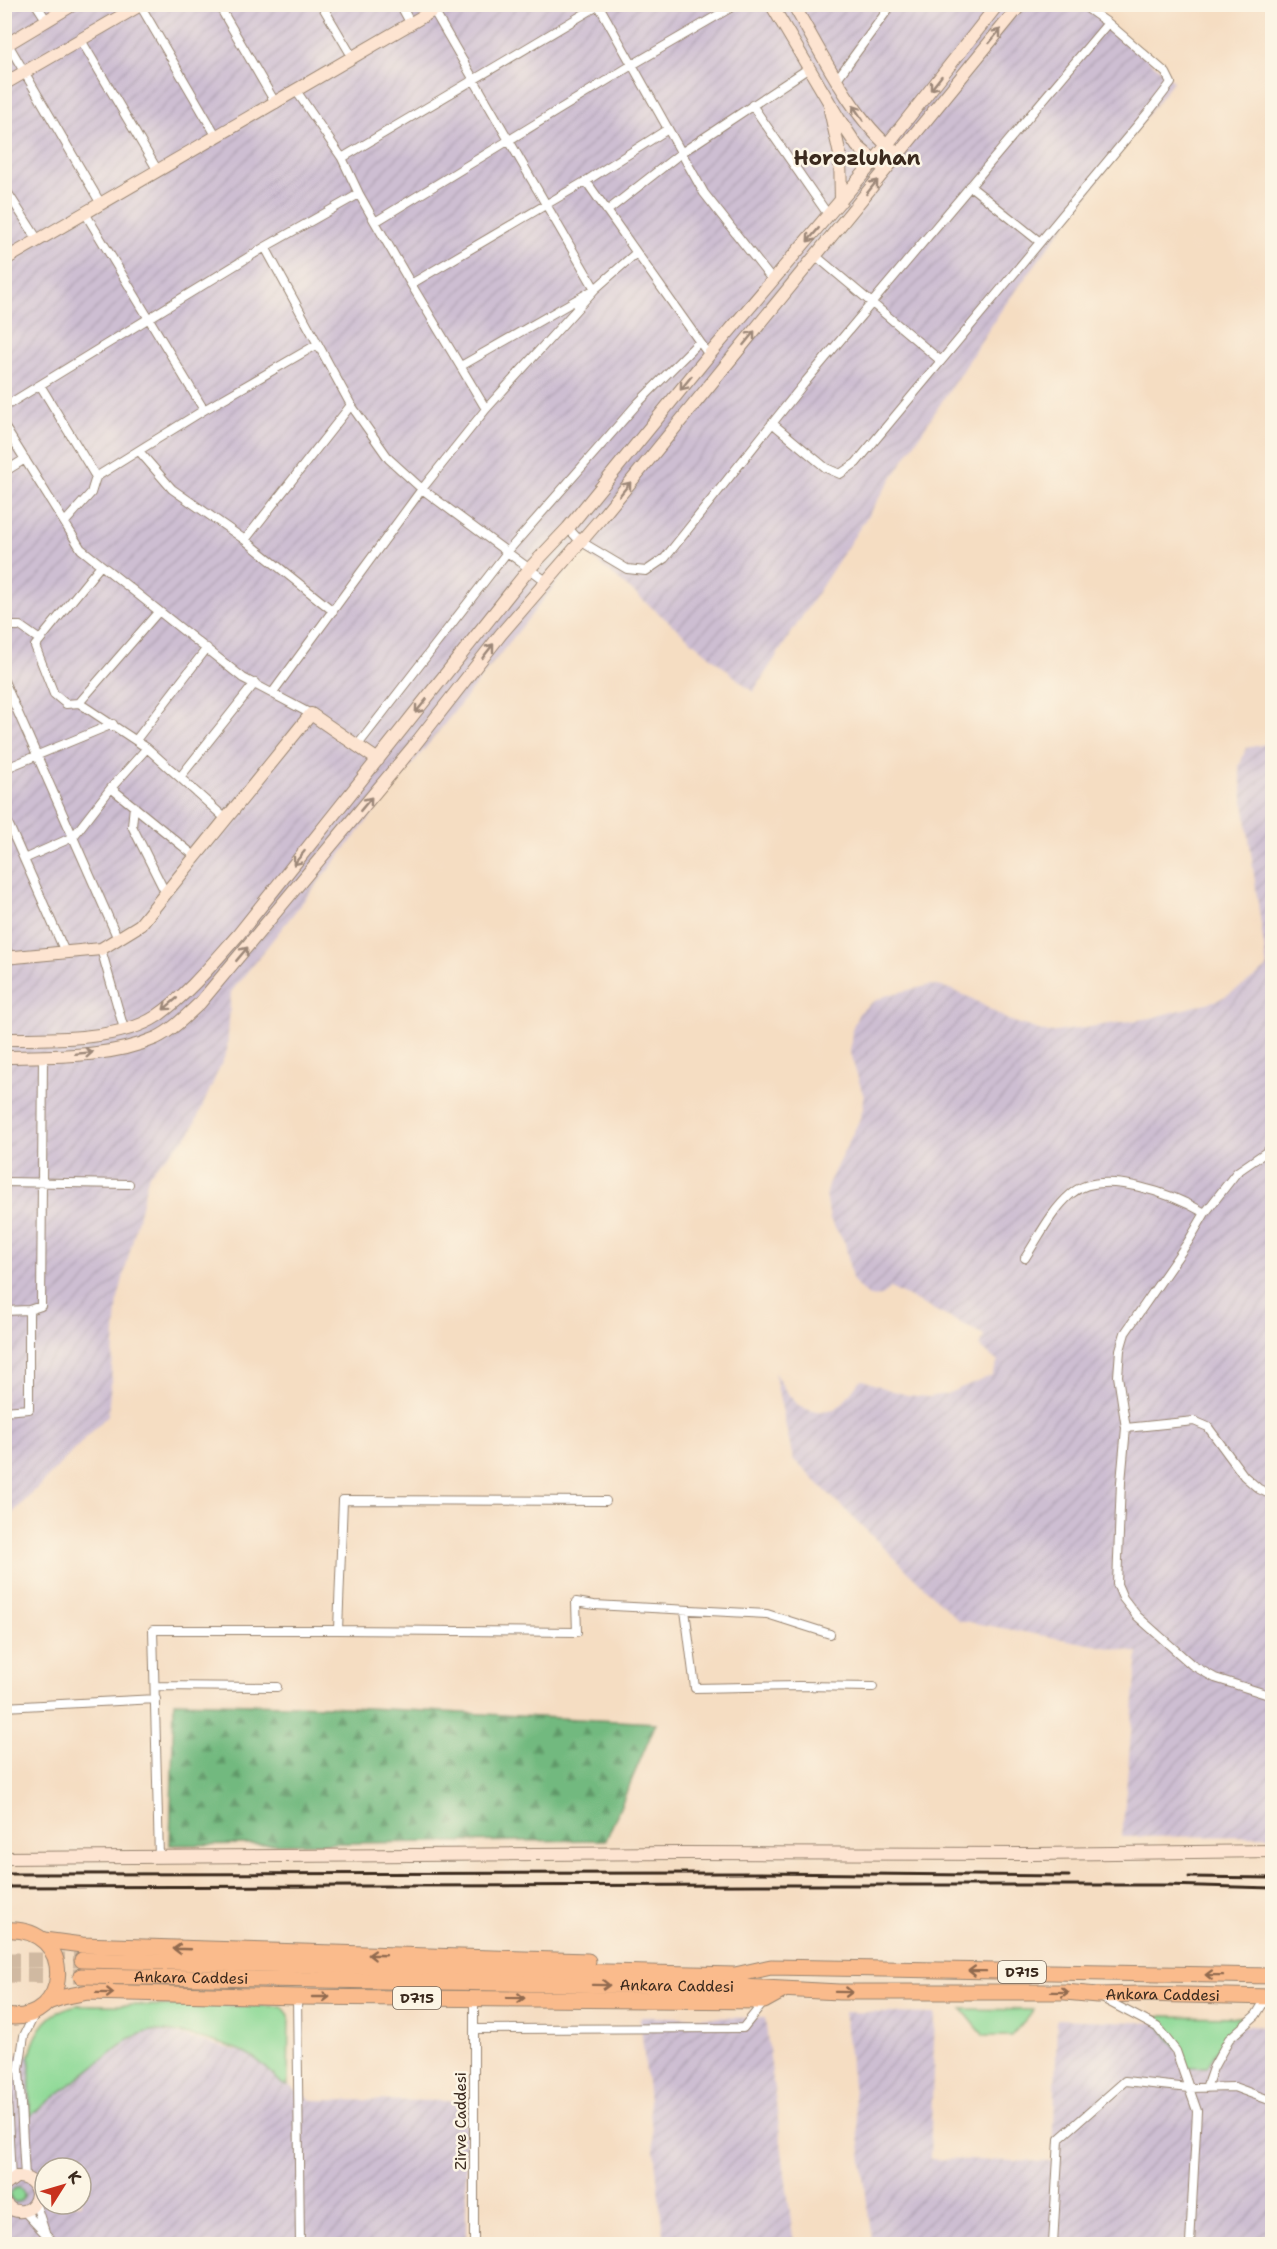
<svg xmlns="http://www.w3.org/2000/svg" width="1277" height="2249" font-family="'Shantell Sans',sans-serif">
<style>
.industrial{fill:url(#industrial-furrows);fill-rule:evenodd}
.grass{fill:#8dd996;stroke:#64825a;stroke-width:1.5}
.forest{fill:url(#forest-firs);stroke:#56724e;stroke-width:1.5}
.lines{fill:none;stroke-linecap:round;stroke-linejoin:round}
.highway-tunnel{stroke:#d0b9a1;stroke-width:15;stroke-dasharray:15 8;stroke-linecap:butt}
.street-casing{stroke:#988470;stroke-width:10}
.secondary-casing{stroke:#988470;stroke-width:14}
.highway-casing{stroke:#988470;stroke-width:17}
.street{stroke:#fff;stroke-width:8}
.secondary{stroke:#fde4d1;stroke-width:12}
.highway{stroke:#fabb8c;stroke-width:15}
.rail{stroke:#3b2a1e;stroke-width:3}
.oneway{stroke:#9c8778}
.oneway2{stroke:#916b50}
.labels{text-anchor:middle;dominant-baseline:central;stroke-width:5;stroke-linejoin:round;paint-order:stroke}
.shield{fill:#fcf5e5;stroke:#75675a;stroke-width:1.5}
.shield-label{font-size:14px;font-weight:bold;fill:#3b2a1e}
.street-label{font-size:15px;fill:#3b2a1e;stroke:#fcf5e5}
.district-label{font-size:21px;font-weight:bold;fill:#3b2a1e;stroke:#fcf5e5}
</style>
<defs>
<pattern id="industrial-furrows" width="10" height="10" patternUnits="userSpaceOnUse" patternTransform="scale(1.5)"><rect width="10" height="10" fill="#cdbed2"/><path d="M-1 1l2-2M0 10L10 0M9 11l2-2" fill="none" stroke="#b1a3b4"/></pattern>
<pattern id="forest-firs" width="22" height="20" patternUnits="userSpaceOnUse" patternTransform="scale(1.5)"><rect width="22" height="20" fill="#72b97f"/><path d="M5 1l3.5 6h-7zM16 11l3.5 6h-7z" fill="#5f9767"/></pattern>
</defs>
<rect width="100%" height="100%" fill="#fcf5e5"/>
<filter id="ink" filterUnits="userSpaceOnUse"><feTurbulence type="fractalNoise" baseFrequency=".0167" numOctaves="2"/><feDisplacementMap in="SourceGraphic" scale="12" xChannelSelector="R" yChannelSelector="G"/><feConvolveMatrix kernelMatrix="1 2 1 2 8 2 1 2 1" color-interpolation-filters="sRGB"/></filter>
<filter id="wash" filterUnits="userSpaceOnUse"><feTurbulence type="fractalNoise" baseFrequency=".008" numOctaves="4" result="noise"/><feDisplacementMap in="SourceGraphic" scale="24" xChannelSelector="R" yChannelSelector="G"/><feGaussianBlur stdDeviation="1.35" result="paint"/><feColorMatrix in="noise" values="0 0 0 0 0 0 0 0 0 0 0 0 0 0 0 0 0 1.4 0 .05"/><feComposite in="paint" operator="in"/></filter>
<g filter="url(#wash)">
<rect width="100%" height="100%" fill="#f5ddc2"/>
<path class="industrial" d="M5 5H1087L1173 81 1002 309 753 692 583 550 231 992 227 1051 191 1132 149 1174 118 1299 108 1415 5 1521Z
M1266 744 1272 745V1836L1122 1837 1138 1653 958 1620 793 1459 774 1372 787 1393 800 1407 817 1412 834 1409 842 1404 859 1381 863 1380 890 1390 907 1395 929 1397 946 1394 992 1375 998 1362 980 1347 984 1335 890 1288 882 1296 870 1297 857 1286 852 1279 845 1243 830 1220 826 1194 828 1184 859 1121 863 1108 864 1097 850 1053 852 1029 859 1013 871 1003 887 995 931 985 947 988 971 998 1008 1020 1048 1033 1151 1018 1218 1000 1243 986 1267 968 1239 767 1246 748Z
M844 2012 935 2014 930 2159 1053 2162 1057 2019 1272 2027V2244H872Z
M640 2017 765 2018 794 2244H664Z
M151 2031 173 2033 248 2054 257 2059 282 2084 288 2085 312 2100 466 2101V2244H5L4 2055H30V2115L129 2039 139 2034ZM45 2168H81V2204H45Z"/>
<path class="grass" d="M78 2005 282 2006 289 2015 288 2085 282 2084C272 2074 263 2063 251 2056 234 2046 180 2031 160 2031 149 2030 139 2034 129 2039L30 2116V2055C36 2029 51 2009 78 2005Z
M962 2009 1034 2010 1011 2036H984Z
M1152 2016 1246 2017C1229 2035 1218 2045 1207 2067H1186L1179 2050Z
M10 2195a7 7 0 1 1 14 0a7 7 0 1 1-14 0Z"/>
<path class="forest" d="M174 1702 328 1706 656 1723 606 1840 170 1845Z"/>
</g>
<g filter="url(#ink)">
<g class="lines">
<path class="highway-tunnel" d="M4 1960H82
M4 1975 81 1976"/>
<defs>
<path id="street" d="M36 4 47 21
M218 4 276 104
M321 4 353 58
M400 4 411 24
M598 4 704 193 773 281
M1081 4 1108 23
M140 5 217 137
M434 11 595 289 461 366
M81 40 158 171
M8 44 101 204
M837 79 892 4
M297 92 342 158 359 194 375 222
M752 105 829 216
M342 158 601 4
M586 181 709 355
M970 186 1040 242
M4 187 38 240
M607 211 681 153 809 68
M265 247 351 405 389 459 422 489 546 581
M816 256 941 361
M411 284 375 222 632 65 737 4
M40 385 96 477 204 410 85 213
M4 407 265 247 359 194
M486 409 411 284 586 181 668 129
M204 410 318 344
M4 426 81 549 243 678 311 714
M139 451 172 489 245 540 333 611
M4 472 25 459
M65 522 91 493 96 477
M568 528 580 541 627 569 646 571 665 558 806 381 1108 23 1166 73 1171 83 1151 109 856 463 840 474 826 468 772 423
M245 540 351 405
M159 611 79 703 147 748 226 819
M4 626H20L40 640
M4 681 118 939
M273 692 422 489 486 409 595 289 636 253
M79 703 66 704 54 694 35 646 101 565
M136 740 207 648
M357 746 508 551 638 403 699 342
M4 769 113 724
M181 776 255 683
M111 788 196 857
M134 806 132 826 166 894
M4 814 65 952
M24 859 73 837 111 788 147 748
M4 944 10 957
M101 949 124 1029
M1272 1148 1237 1172 1205 1213 1188 1242 1125 1333 1120 1350 1118 1376 1126 1428 1121 1482 1117 1584 1123 1598 1137 1616 1192 1665 1215 1678 1272 1696
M4 1182 129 1184
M1025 1258C1039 1237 1051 1211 1071 1194 1102 1167 1174 1195 1205 1213
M4 1311 29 1310
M4 1411 29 1409V1310L41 1306 43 1057
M1126 1428 1194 1421 1208 1427 1244 1476 1259 1489 1272 1495
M685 1610 695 1688 799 1686 873 1687
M338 1630 577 1632 576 1602 594 1605 767 1614 830 1634
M156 1686 277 1687
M4 1707 156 1699
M159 1857 153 1630H338L343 1500 606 1501
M297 1997 300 2244
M1102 1998 1157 2027 1176 2051 1197 2111 1190 2244
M474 2029 743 2028 764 2002
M4 2035 11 2179
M1206 2088 1213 2068 1229 2039 1256 2015 1267 1997
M25 2177 19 2069 24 2036 35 2013
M35 2202 45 2232
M24 2211 55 2244
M474 2244V1998
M1053 2244 1059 2139 1125 2081 1189 2088 1234 2087 1272 2101"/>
<path id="secondary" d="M771 4 839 119 857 146 881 166
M793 4C820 50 852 118 893 150
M4 46 74 4
M4 84 142 4
M830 110 840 155 841 201
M4 260 444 4
M4 958 101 949 140 925 311 714 378 760
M4 1039C48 1039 120 1041 157 1016 188 994 213 963 238 935L530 568 568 528 709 355 875 160 998 4
M4 1057C54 1056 110 1058 156 1038 173 1030 187 1015 200 1003L413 747 501 634 602 517 1021 4
M4 1858 680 1853 1036 1854 1272 1851
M4 2186 16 2177C27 2176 36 2182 37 2194 35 2212 15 2218 4 2202"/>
<g id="highway">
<path d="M4 1930C79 1924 72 2027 4 2016"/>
<path d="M44 1940 82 1945 588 1961"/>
<path d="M82 1960 735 1975 771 1967 1272 1976"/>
<path id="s1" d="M81 1976 743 1987 839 1992H1065L1097 1995 1140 1994 1272 1997"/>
<path d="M48 2002 63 1997 88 1992 297 1997 764 2001 784 1990"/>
</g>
</defs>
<use href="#street" class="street-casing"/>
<use href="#secondary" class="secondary-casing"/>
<use href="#highway" class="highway-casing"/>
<use href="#street" class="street"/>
<use href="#secondary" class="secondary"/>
<use href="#highway" class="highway"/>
<path class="rail" d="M4 1874 760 1873 1069 1876
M1189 1877 1272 1878
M4 1887 757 1885H1166L1272 1888"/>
</g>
<defs><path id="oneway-shaft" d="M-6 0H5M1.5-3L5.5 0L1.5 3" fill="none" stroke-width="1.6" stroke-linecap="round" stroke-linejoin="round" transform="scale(1.5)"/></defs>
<g class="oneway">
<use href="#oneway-shaft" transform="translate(995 36) rotate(-51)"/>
<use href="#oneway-shaft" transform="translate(936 83) rotate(128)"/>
<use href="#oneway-shaft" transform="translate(858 113) rotate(-124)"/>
<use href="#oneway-shaft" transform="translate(872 187) rotate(-51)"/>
<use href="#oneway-shaft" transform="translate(813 235) rotate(130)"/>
<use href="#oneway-shaft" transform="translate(749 338) rotate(-51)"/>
<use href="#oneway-shaft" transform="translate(686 383) rotate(129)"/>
<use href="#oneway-shaft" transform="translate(625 489) rotate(-51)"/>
<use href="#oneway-shaft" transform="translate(488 651) rotate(-52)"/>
<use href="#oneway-shaft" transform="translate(421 706) rotate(129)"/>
<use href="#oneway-shaft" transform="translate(366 804) rotate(-50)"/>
<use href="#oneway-shaft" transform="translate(299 858) rotate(129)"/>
<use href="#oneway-shaft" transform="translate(242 954) rotate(-50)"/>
<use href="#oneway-shaft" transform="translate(170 1004) rotate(140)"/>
<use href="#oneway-shaft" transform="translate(84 1053) rotate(-5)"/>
</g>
<g class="oneway2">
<use href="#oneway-shaft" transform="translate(182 1949) rotate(-178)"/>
<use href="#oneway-shaft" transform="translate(377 1955) rotate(-178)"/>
<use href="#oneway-shaft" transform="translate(977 1971) rotate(-179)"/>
<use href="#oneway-shaft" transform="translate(1214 1975) rotate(-179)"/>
<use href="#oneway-shaft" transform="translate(601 1985) rotate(1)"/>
<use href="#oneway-shaft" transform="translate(844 1992) rotate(1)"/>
<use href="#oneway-shaft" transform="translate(1060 1992) rotate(1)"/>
<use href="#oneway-shaft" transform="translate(105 1993) rotate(1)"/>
<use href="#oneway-shaft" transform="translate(321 1997)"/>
<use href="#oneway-shaft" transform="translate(516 1998) rotate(1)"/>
</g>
</g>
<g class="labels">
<g class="shield">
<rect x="998" y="1961" width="48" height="22" rx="4.5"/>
<rect x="393" y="1987" width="48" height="22" rx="4.5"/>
</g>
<g class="shield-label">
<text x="1022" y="1972">D715</text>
<text x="417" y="1998">D715</text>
</g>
<g class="street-label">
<text stroke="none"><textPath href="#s1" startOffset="110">Ankara Caddesi</textPath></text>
<text stroke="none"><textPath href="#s1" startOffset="596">Ankara Caddesi</textPath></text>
<text stroke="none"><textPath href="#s1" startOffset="1082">Ankara Caddesi</textPath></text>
<text transform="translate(461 2121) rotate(-90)">Zirve Caddesi</text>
</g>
<g class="district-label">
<text x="857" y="158">Horozluhan</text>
</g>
</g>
<rect width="1277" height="2249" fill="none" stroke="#fcf5e5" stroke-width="24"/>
<g transform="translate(63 2186) rotate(53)"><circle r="28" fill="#fcf5e5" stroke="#afa495" stroke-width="1.5"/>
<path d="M0-4.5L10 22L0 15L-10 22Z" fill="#c8321e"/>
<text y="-9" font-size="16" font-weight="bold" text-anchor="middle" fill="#3b2a1e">K</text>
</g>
</svg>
